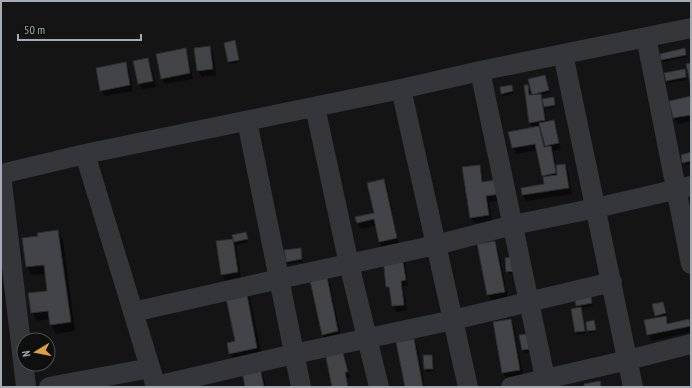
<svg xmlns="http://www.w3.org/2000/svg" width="692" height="388" font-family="'PT Sans Narrow',sans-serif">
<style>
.shadow{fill:#0007}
.building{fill:#434448;stroke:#2e2e31}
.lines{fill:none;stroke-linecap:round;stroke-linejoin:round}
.minor{stroke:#35363a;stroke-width:20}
</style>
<rect width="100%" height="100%" fill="#141415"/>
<path class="shadow" d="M234 41 236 44 239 62 230 64 229 61Z
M209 47 213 53 216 75 202 77 198 71 195 49Z
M185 49 188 55 193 79 165 84 162 78Z
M684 50 687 57 663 62 662 59Z
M148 59 151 65 156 87 142 89 139 84Z
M125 63 129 69 133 91 105 96 101 90Z
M684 70 687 80 668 83 667 81Z
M546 79 549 93 541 95 544 100 553 98 555 101 556 107 545 109 547 123 553 121 556 127 561 149 553 151 556 166 565 165 568 171 572 194 526 201 523 195 522 189 545 185 537 150 516 154 513 148 510 133 533 128 530 122 527 86 532 94Z
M512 86 513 89 514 94 503 96 502 93Z
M691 97V121L678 124 674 118 671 101Z
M691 153V164L685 165 683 162Z
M479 166 482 172 484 183 502 200 489 202 492 221 475 223 471 218Z
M384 180 387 186 399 244 383 248 379 242 376 225 361 229 358 223 375 213Z
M58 231 63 240 75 331 56 334 51 325 50 319 37 321 32 312 48 292 46 274 32 275 27 267 39 237Z
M234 236H247L248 242 236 245 241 278 226 281 222 275 232 240 235 244Z
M494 242 498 248 508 298 492 301 488 295Z
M300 249 302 252 303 262 288 264 286 262Z
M402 257 405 263 408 286H403L407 310 396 312 393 306 391 293 387 287Z
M514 261 516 273 509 274 507 272Z
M325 273 329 279 341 337 326 340 322 334Z
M245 290 250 298 262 357 235 362 230 354 236 342Z
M591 291 593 306 580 308 582 311 586 333 577 335 576 332 578 309 576 305Z
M663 303 664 306 667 316 665 317 669 324 689 320 691 324V332L652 341 648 335 645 321 657 319 656 316Z
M511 320 514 326 523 375 506 378 503 372Z
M594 322 595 324 597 332 589 333 588 330Z
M520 336 531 352 524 353 523 350Z
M413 340 417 346 425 387H406Z
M342 350 345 356 350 378H347L349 387H333Z
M424 356H432L433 358 434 371 427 372 425 369Z
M260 368 263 374 266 387H246Z"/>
<path class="building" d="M235 40 239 60 228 62 224 43Z
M210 46 213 69 197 71 194 48Z
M186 48 190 73 161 79 156 54Z
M685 48 686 55 661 60 660 54Z
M148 58 153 81 138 84 133 61Z
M126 62 130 85 100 91 96 68Z
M691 63V88L686 64Z
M685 69 686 77 666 81 664 73Z
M545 75 549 90 532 95 528 79Z
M512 85 513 91 501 94 500 87Z
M524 85H528L529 95 541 94 545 120 529 123Z
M691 96V115L673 118 669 101Z
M554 97 555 105 544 107 542 99Z
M554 120 559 143 545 146 539 123Z
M539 126 544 147 551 146 556 173 542 176 535 144 512 148 508 132Z
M691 152V161L682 163 681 155Z
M565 164 569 188 522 195 521 188 544 184 543 177 557 175 556 165Z
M480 165 482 182 497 180 500 194 486 196 489 215 470 218 462 167Z
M384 179 397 238 379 242 374 219 357 223 355 217 374 213 367 183Z
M58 230 71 322 50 325 48 311 31 313 28 293 47 291 44 265 26 267 22 238 38 236 37 233Z
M246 232 248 239 234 242 232 235Z
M233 239 238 272 221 275 216 241Z
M495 241 505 292 487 295 477 244Z
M301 248 302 259 286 262 284 250Z
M402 256 406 280 401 281 404 305 392 306 389 287H386L383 259Z
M513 257 515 271 506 272 505 258Z
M326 272 338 331 322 335 309 276Z
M590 288 592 303 576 306 573 290Z
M246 289 257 348 229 354 227 343 235 341 225 293Z
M663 302 666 313 655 316 652 304Z
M581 307 585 331 575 332 571 309Z
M666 316 667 324 689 319 691 326 647 335 644 320Z
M511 319 520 370 502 373 493 322Z
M594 320 596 330 587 331 586 322Z
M528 334 530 349 522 350 519 335Z
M414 339 423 387H405L396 342Z
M342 349 348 372H345L348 387H332L325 353Z
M423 355H432L433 369H424Z
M260 367 264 387H245L242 371Z
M600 381 601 387H584V384Z"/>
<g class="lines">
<path class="minor" d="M646 37 691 264
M563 54 633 387
M480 71 547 387
M401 89 468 387
M315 107 349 264 379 387
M247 121 301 387
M85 154 156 387
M1 174 85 154 401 89 480 71 691 28
M1 174 26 387
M133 312 279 279 436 245 513 225 596 208 691 186
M156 386 294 354 453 320 612 282
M49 387 150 368
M511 387 628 360 691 344"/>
</g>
<rect width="692" height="388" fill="none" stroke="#a7acb4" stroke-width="4"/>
<g transform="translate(36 352) rotate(260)"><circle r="19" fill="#0f0f10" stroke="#4c4e52"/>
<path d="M0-3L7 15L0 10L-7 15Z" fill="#dd9e44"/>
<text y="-6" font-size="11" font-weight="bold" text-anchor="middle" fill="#a7acb4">N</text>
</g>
<path d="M18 34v6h123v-6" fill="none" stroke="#a7acb4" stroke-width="2"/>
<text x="24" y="34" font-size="12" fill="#a7acb4" stroke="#0f0f10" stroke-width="3" paint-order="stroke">50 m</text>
</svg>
